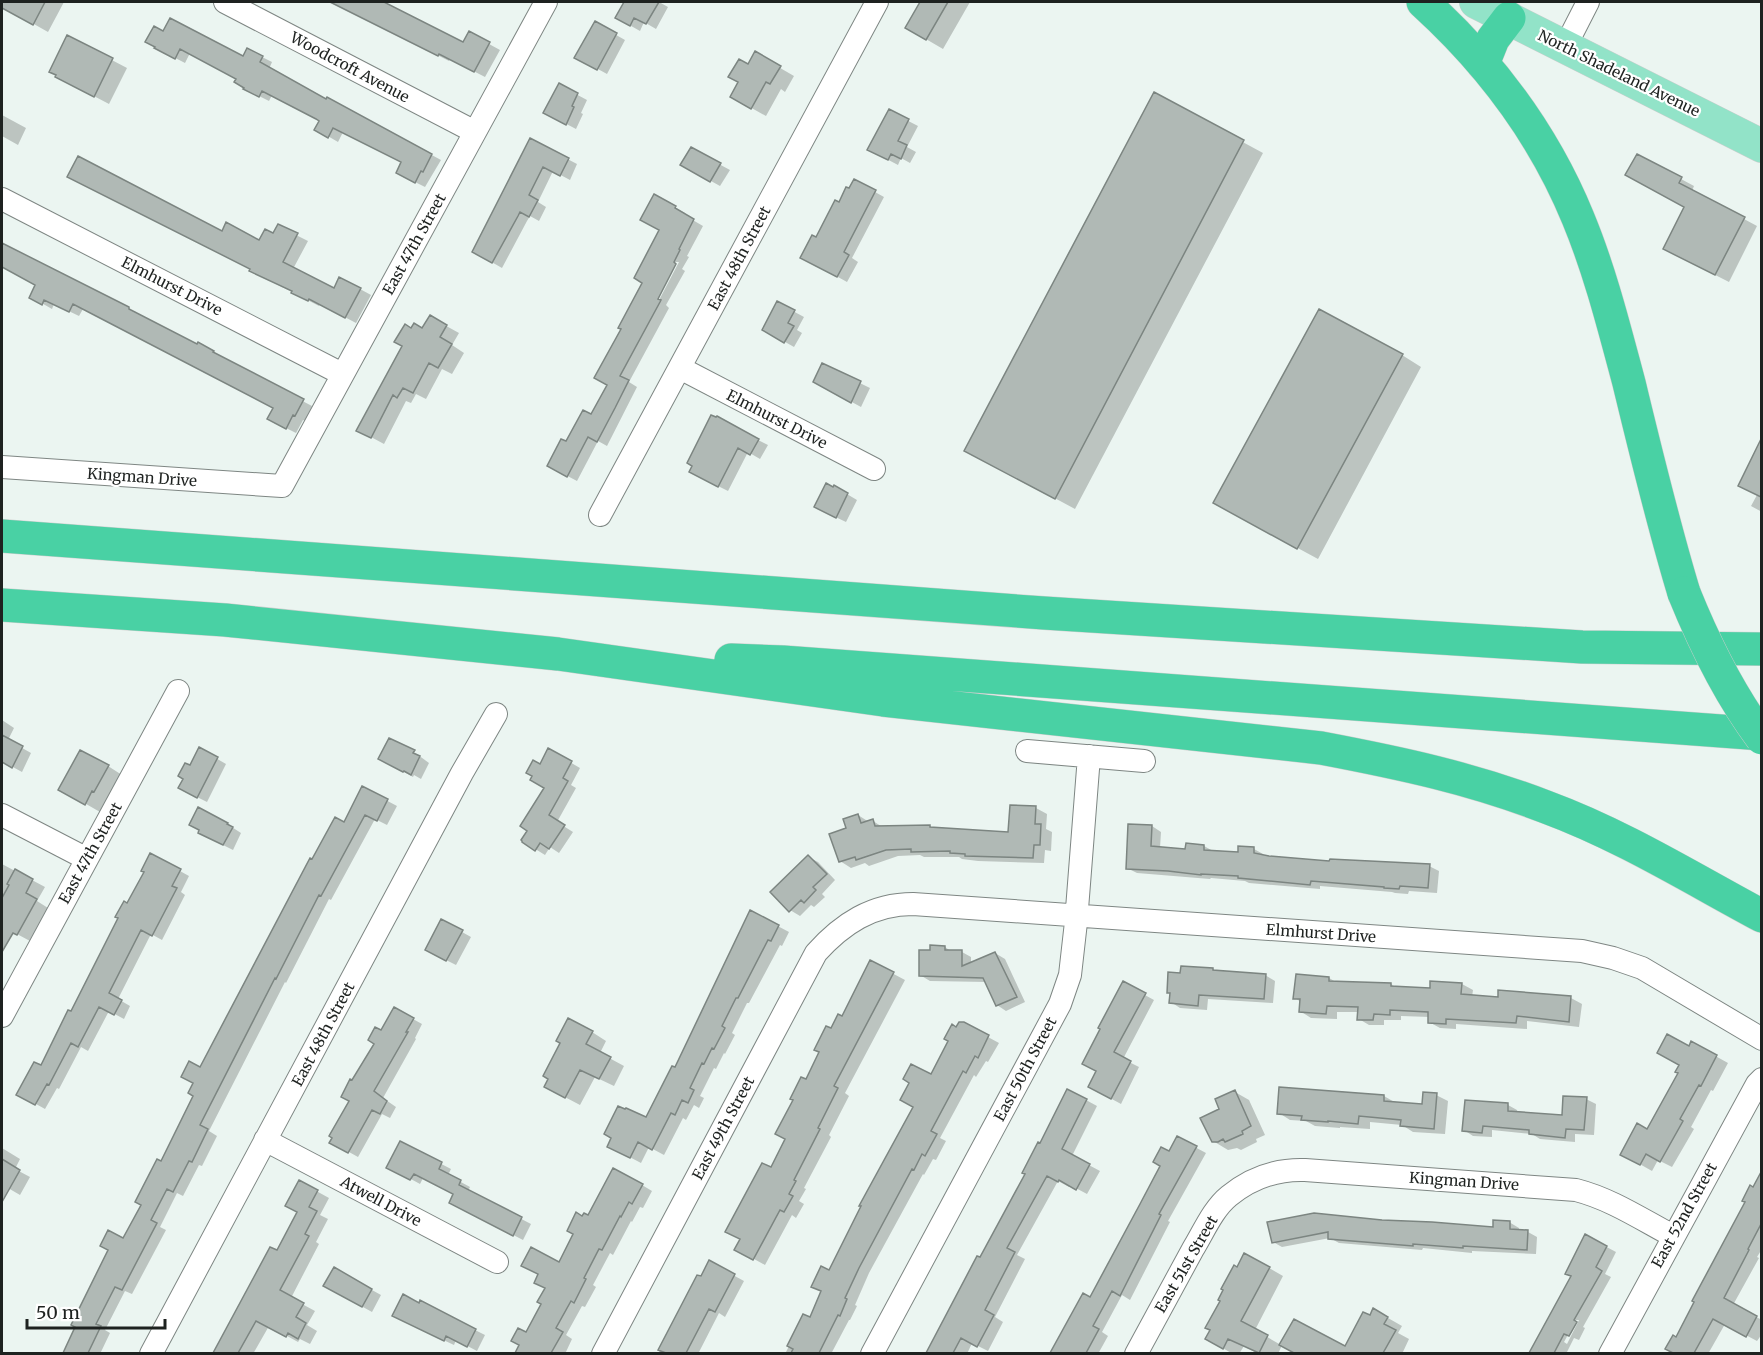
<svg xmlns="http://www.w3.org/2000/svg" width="1763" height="1355" font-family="Merriweather,serif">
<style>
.shadow{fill:#0003;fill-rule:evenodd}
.building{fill:#b0b9b5;stroke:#7c8581;stroke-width:1.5}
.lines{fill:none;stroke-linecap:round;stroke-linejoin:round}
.minor-casing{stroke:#7e8683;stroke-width:24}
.primary-casing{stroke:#cecece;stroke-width:34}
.motorway-casing{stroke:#cecece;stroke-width:34}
.minor{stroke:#fff;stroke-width:22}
.primary{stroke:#92e3c8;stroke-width:33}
.motorway{stroke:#49d1a4;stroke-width:33}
.motorway-bridge-casing{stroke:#cecece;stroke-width:34;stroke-linecap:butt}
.motorway-bridge{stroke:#49d1a4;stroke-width:33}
.labels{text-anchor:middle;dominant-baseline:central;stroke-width:4.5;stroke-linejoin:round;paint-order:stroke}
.street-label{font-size:15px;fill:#1e2220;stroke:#fff}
</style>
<rect width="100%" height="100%" fill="#ebf5f1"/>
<path class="shadow" d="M2 2H64L48 32 2 6Z
M333 2H380L464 44 469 33 500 50 485 77 450 59 449 61Z
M625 2H659L668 7 656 29 644 22 640 31 617 18Z
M921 2H970L943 49 907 28Z
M595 23 625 40 607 74 576 57Z
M68 37 127 68 109 104 71 84 57 75Z
M147 41 244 58 248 50 272 62 269 69 327 101 328 99 441 160 425 187 407 178 403 162 343 132 338 142 326 135 321 121 272 95 269 101 255 94 238 78 190 53 185 63 156 48V46Z
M756 54 794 76 785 92 781 89 766 116 732 97Z
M559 85 587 100 581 113 583 114 576 129 555 118Z
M1154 94 1263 153 1075 509 986 461Z
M889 111 918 126 907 147 916 152 910 163 901 158 898 165 879 155Z
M2 115 26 128 18 145 2 136Z
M531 140 577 164 570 180 553 171 538 202 546 207 539 221 530 216 527 221 502 268 474 252Z
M691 149 730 170 720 186 682 165Z
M1681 179 1694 186 1692 191 1757 226 1729 282 1678 256 1686 207 1641 183Z
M875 192 884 197 852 258 858 262 847 282 811 262 816 239 839 204Z
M655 196 685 213 684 215 703 226 687 256 689 257 682 269 685 271 666 305 669 308 629 382 637 387 607 446 598 441 577 481 558 471 567 443 592 416 609 385 623 328 644 282 661 230ZM675 262H679L656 306 653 304Z
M278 226 308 241 293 269 334 290 360 289 371 295 356 323 320 304 319 306 251 271 252 269 222 233 260 242 274 235Z
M2 244 312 406 305 421 303 420 296 433 278 424 274 408 83 309 79 316 54 304 52 309 31 297 37 285 2 266Z
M778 303 804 317 797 330 802 333 794 347 764 330Z
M430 317 459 333 452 345 464 353 452 374 442 369 426 399 416 394 411 403 406 401 384 444 371 437 412 330H422Z
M1402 355 1421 367 1318 559 1235 514Z
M823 365 870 388 861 407 824 387Z
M712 417 768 445 760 459 748 452 728 491 700 477Z
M1762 443V512L1751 506 1757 495 1740 485Z
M835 487 857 500 846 522 825 512Z
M2 720 14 728 8 740 31 753 22 772 2 761Z
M200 749 226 764 207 802 189 793 190 767Z
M549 750 580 768 571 785 576 788 557 822 573 832 559 853 550 847 545 855 524 842 546 788 540 766Z
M414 752 429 763 421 779 414 775 413 777 380 759Z
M108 766 122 775 100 812 60 789Z
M363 788 397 806 387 825 375 819 331 900 329 899 286 983 285 982 209 1131 217 1136 202 1166 199 1165 183 1196 177 1193 160 1227 166 1230 132 1294 125 1291 105 1330 110 1333 100 1354H63L124 1240 195 1095 201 1069 313 861 344 824Z
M1036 808 1047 814 1046 829 1052 832 1051 851 1045 850 1044 863 978 861 962 859 959 857H924L920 855 898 856 869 866 865 863 851 868 840 861 848 829 858 815 869 822 873 821 884 828 930 826 934 829 1010 834Z
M198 810 227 824 241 833 233 850 209 838Z
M1152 826 1161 832 1160 848 1187 851 1204 846 1213 851 1239 854 1254 849 1263 854V856L1331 863 1429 866 1439 871 1437 893 1409 891 1408 894 1395 893 1392 892 1320 886V889L1249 883 1245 881 1211 878 1210 879 1137 873 1127 868Z
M151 855 189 876 181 892 185 895 162 940 151 934 118 999 130 1006 124 1019 109 1011 88 1051 81 1047 59 1089 57 1088 45 1109 18 1094 42 1068 146 872Z
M808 857 818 862 835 880 822 894 825 897 814 907 811 905 800 916 790 910Z
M2 864 45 887 37 901 48 908 30 941 2 926Z
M751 912 789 932 782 946 780 945 749 1003H747L732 1033 735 1035 725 1054 724 1053 716 1069 714 1068 700 1096 704 1098 699 1108 694 1105 686 1120 683 1118 664 1155 649 1147 641 1163 620 1152 647 1119 676 1070Z
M462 932 471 937 456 965 436 955Z
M945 947 952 952H962L971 957V964L995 953 1005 959 1025 1002 1006 1011 997 1005 987 982 930 981 920 975 932 952Z
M871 962 905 980 845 1093 849 1096 829 1135 831 1137 804 1188 806 1189 799 1201 804 1204 796 1218 792 1215 765 1265 736 1249 771 1169 787 1139 807 1081 831 1030 843 1018Z
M1213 969 1218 972 1265 975 1275 981 1273 1003 1208 999 1207 1010 1180 1008 1171 1002 1181 974Z
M1329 978 1336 982 1391 984 1397 988 1431 990 1462 984 1473 990 1472 997 1499 998H1571L1582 1004 1579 1027 1527 1021V1029L1456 1024V1029L1440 1028 1429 1022 1430 1017 1401 1016V1020H1384V1025H1369L1359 1019V1012H1337V1019L1311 1018 1300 1011 1301 1002 1295 998Z
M1123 983 1154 1000 1123 1059 1139 1067 1121 1104 1099 1092 1098 1071Z
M395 1009 422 1024 415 1038 416 1039 383 1098 396 1107 390 1118 382 1114 358 1157 331 1142 350 1101 353 1082Z
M964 1024 999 1043 988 1062 986 1061 976 1077 974 1075 940 1138 946 1141 936 1160 933 1159 924 1175 923 1174 869 1273 855 1305 857 1306 850 1320H849L831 1354H785L804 1316 811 1319 829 1272 957 1029Z
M592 1032 606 1041 600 1053 624 1066 614 1086 595 1077 580 1105 561 1095 550 1079Z
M1692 1043 1728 1063 1713 1091 1711 1090 1691 1127 1694 1129 1672 1167 1658 1160 1652 1171 1622 1154 1648 1131 1680 1073Z
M1281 1089 1384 1096 1396 1103 1423 1105 1436 1095 1448 1101 1445 1134 1413 1132 1402 1125 1370 1122V1129L1340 1127V1128L1315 1126 1306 1121 1290 1120 1279 1113Z
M1235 1092 1249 1100 1265 1135 1256 1139 1257 1142 1241 1150 1237 1148 1228 1150 1213 1141 1221 1109Z
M1586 1099 1596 1104 1594 1135 1575 1134V1142L1540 1139 1532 1134 1492 1130V1137L1473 1136 1464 1130 1508 1105 1517 1110V1113L1564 1117Z
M1086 1100 1097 1106 1072 1156 1100 1171 1087 1194 1070 1185 1069 1187 1058 1181 1017 1255 1025 1259 995 1317 1003 1322 988 1351 972 1343 967 1354H927L978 1258 980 1259Z
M1178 1138 1206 1153 1168 1221 1170 1222 1130 1300 1122 1295 1102 1332 1108 1336 1098 1354H1052L1083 1295 1090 1299Z
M401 1143 451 1169 448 1175 470 1187 468 1191 531 1224 523 1240 460 1207 454 1194 423 1178 420 1184 398 1172Z
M2 1148 20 1159 15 1169 30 1177 20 1195 8 1188 2 1198Z
M1762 1177V1249L1757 1257 1759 1258 1733 1305 1762 1320V1334L1757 1341 1725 1324 1708 1354H1668Z
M300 1182 329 1198 320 1215 328 1219 316 1242 319 1244 291 1298 315 1311 307 1325 317 1331 310 1344 300 1339 298 1342 269 1326 253 1354H215L271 1249 277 1252 298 1212Z
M642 1185 652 1191 643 1208 640 1207 632 1222 631 1221 613 1255 610 1253 593 1285 596 1287 585 1307 582 1306 566 1335 572 1339 565 1354H517L543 1304 559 1264 583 1218 588 1217Z
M1382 1222 1494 1228 1509 1222 1519 1228V1231L1528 1232 1537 1237 1536 1254 1472 1251V1253L1423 1248 1422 1250 1339 1243 1330 1238 1282 1247 1273 1242Z
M1586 1236 1616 1252 1605 1274 1611 1277 1583 1327 1585 1328 1579 1340 1574 1338 1566 1354H1530L1573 1276ZM1576 1320H1579L1567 1344 1564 1342Z
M709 1262 744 1281 725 1317 719 1313 698 1354H658L698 1277 701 1278Z
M1269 1268 1283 1276 1255 1330 1281 1345 1345 1349 1370 1317 1374 1310 1402 1326 1398 1333 1409 1339 1402 1354H1347L1342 1350 1340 1354H1296L1282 1345 1278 1354H1258L1244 1346 1239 1354H1233L1207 1339 1237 1269Z
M334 1269 381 1295 372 1312 325 1286Z
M403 1321 475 1330 485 1335 477 1351 456 1340 454 1345Z"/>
<path class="building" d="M2 2H45L33 25 2 8Z
M330 2H384L463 42 469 31 490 42 474 72 439 54 438 56Z
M624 2H659L646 24 634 18 630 26 615 18Z
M920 2H948L926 40 905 28Z
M170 18 243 56 247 48 263 56 260 62 326 99 327 97 432 154 423 172 421 171 415 183 396 173 401 162 333 128 328 138 314 130 319 121 316 119 262 91 259 97 243 89 244 88 234 82 236 79 180 49 175 59 154 48 155 47 145 42 154 26 163 31Z
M595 21 617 33 597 70 574 58Z
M67 35 113 58 94 97 55 77 56 75 49 72Z
M755 51 781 66 770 84 766 82 751 109 730 97 738 82 728 77 739 59 748 64Z
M559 83 578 93 572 106 574 107 566 125 543 113Z
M1154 92 1244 140 1055 499 964 451Z
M889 109 909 119 898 141 907 145 901 159 891 154 888 160 867 150Z
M530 138 569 158 560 176 543 167 529 195 538 200 529 217 520 212 518 216 492 263 472 252Z
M691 147 721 163 710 182 680 165Z
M1637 154 1682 177 1679 183 1745 217 1715 275 1663 249 1684 207 1625 175Z
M78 156 222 231 226 222 259 240 265 229 273 233 278 224 298 233 283 262 334 288 339 277 361 288 345 318 309 299 308 301 291 293 292 291 249 271 250 269 67 177Z
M854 179 876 190 844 252 849 255 837 277 800 258 812 235 816 237 835 200 839 202 846 187 849 188Z
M654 194 676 206 675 208 694 219 679 249 680 250 674 262 676 264 658 299 661 300 660 302 620 376 629 380 615 408 597 442 588 437 567 477 547 466 561 439 566 441 583 410 591 414 607 385 594 378 621 329 618 328 642 283 634 278 659 230 640 220Z
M2 243 129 307V309L197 344 198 342 214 351 213 352 304 399 295 416 293 415 286 429 267 419 273 408 96 316 73 304 69 312 44 300 42 305 29 298 35 285 2 267Z
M777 301 795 310 788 323 794 326 784 343 762 330Z
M1319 309 1403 354 1297 549 1213 503Z
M430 315 447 325 440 337 452 344 438 368 429 363 413 393 403 388 397 398 393 395 371 438 356 431 402 346 394 342 405 324 411 328 414 323 422 328Z
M822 363 861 381 851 403 813 382Z
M711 415 716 417 717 416 759 439 750 455 738 448 718 487 689 472 692 466 687 463Z
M1761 439V497L1738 486Z
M826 483 833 487 834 485 848 493 836 518 814 507Z
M2 735 23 746 12 768 2 762Z
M389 738 415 750 413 753 420 756 411 775 404 771 403 772 378 759Z
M199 747 218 757 197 798 178 788 183 779 178 776 185 763 190 765Z
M548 748 572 761 563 778 568 781 549 815 565 825 549 849 540 843 535 851 522 842V841L521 840 527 831 520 826 544 788 530 780 532 776 526 773 533 760 540 764Z
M80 750 109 765 94 792 92 791 85 805 58 790Z
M362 786 388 799 377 821 365 815 321 896 319 895 276 979 275 978 200 1125 208 1129 192 1162 189 1161 173 1192 167 1189 151 1220 157 1223 122 1290 115 1287 96 1324 101 1326 88 1353H63L75 1327 71 1325 108 1250 100 1246 108 1230 123 1238 141 1205 135 1202 157 1159 161 1161 193 1096 188 1093 193 1083 181 1077 189 1061 200 1067 310 858 312 859 335 817 344 822Z
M1010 805 1036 806 1035 824H1041L1040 845H1034L1033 858 965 856V854L950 853V851L911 852V849L886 850 856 860 855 857 839 862 829 834 846 828 843 819 858 814 861 823 873 819 875 826 930 825V827L1008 832Z
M198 807 228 823 227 824 233 827 223 845 198 833 199 830 189 825Z
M1128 824 1152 825 1151 846 1185 849 1186 843 1204 845V850L1238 852V846L1254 847V853L1269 856 1329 861 1330 859 1430 864 1428 888 1400 886 1399 889 1384 888V887L1311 881 1310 885 1238 878V876L1201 874V875L1168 871 1126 869Z
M150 853 181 869 172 886 177 888 152 936 141 930 109 993 122 1000 114 1015 99 1007 78 1047 71 1043 49 1085 47 1084 35 1105 16 1095 34 1062 41 1065 68 1010 71 1011 118 918 115 917 124 901 127 903 144 872 141 871Z
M808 855 827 874 813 887 816 890 804 903 801 900 789 912 770 892Z
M15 869 33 879 26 893 37 899 17 935 13 933 2 952V898L9 885 7 884Z
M750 910 779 925 771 941 768 940 738 998H736L722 1026 725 1028 714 1049 712 1048 704 1064 702 1063 690 1088 694 1090 688 1103 682 1100 675 1115 671 1113 652 1150 638 1142 630 1158 607 1147 611 1138 604 1134 618 1106 625 1109 626 1108 646 1117 672 1066 675 1067Z
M441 919 463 930 446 961 425 950Z
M930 945 945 946V950H962V966L995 952 1017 997 996 1006 983 978 919 976V950H930Z
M870 960 894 972 834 1086 838 1088 818 1128 820 1129 794 1180 796 1181 789 1194 793 1196 784 1212 780 1210 753 1260 734 1250 740 1239 725 1232 762 1163 771 1167 785 1139 775 1134 793 1100 790 1099 801 1077 806 1079 819 1052 814 1050 826 1026 831 1028 838 1014 842 1016Z
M1181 966 1213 968V970L1266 974 1264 999 1199 995 1198 1006 1169 1003 1170 993H1167L1168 972 1180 973Z
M1296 974 1329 977V981L1391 983V986L1430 988V981L1462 983 1461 994 1498 997V990L1571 996 1569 1022 1517 1016 1516 1023 1446 1019V1024L1428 1023V1012L1390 1010V1015L1374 1014 1373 1020H1357L1358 1007 1327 1006 1326 1014 1299 1012 1300 999H1293Z
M1123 981 1146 993 1114 1052 1131 1061 1111 1099 1088 1087 1096 1071 1082 1064 1100 1029 1098 1028Z
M394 1007 414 1018 406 1032H408L374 1091 387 1101 380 1114 372 1110 348 1153 329 1143 332 1138 329 1136 349 1101 341 1097 350 1079 352 1080 374 1044 368 1040 375 1027 381 1030Z
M568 1018 593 1031 586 1044 611 1057 599 1079 580 1070 565 1098 544 1087 548 1079 543 1076 560 1043 556 1041Z
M959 1022H964L989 1035 978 1058 975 1056 966 1073 963 1071 931 1131 937 1134 925 1156 922 1154 914 1170 912 1169 859 1268 845 1298 847 1299 840 1316 838 1315 819 1353H791L793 1349 787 1346 803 1314 810 1317 821 1291 811 1287 821 1266 829 1270 861 1206H859L913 1107 900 1100 909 1083 903 1079 911 1064 931 1074 948 1041 944 1039 952 1024 956 1027Z
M1667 1034 1689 1046 1691 1041 1717 1055 1701 1086 1699 1085 1680 1119 1683 1121 1660 1162 1646 1154 1640 1165 1620 1155 1637 1123 1647 1129 1678 1073 1675 1072 1679 1065 1657 1053Z
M1279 1087 1384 1095V1101L1422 1104 1423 1092 1437 1093 1434 1129 1400 1126 1401 1120 1359 1116 1358 1124 1328 1121V1122L1301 1120 1302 1116 1277 1114Z
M1067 1089 1087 1099 1062 1149 1090 1164 1076 1190 1059 1180 1058 1182 1047 1176 1007 1248 1015 1252 985 1310 994 1315 977 1347 961 1338 953 1353H926L977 1256 980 1257 1025 1174 1022 1173 1038 1142 1040 1143Z
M1235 1090 1251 1126 1242 1131 1243 1134 1225 1142 1223 1139 1218 1142H1212L1200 1118 1219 1109 1215 1099Z
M1563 1096 1587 1097 1584 1130 1566 1129 1565 1138 1529 1134V1130L1483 1126 1482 1133 1462 1131 1465 1100 1508 1103V1111L1562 1115Z
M1177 1136 1197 1146 1159 1214 1161 1215 1120 1296 1112 1291 1093 1326 1099 1329 1086 1353H1050L1083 1293 1090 1297 1140 1204 1160 1166 1153 1162 1161 1147 1169 1151Z
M400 1141 442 1162 439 1169 461 1180 459 1185 522 1217 513 1236 449 1203 453 1194 414 1174 410 1180 386 1168Z
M2 1159 20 1170 2 1202Z
M613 1168 643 1184 632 1204 629 1202 621 1217 620 1216 602 1250 599 1249 584 1278 586 1279 574 1303 571 1301 556 1328 563 1332 551 1353H515L519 1345 511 1341 518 1328 526 1332 541 1304 537 1302 545 1288 534 1283 538 1274 521 1266 531 1247 559 1262 573 1234 567 1231 576 1212 582 1216 584 1213 588 1215Z
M1761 1172V1224L1748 1249 1749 1250 1724 1298 1757 1316 1746 1337 1713 1319 1694 1353H1673L1665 1349 1673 1335 1676 1337 1694 1302 1692 1301 1745 1202 1742 1201 1750 1185 1753 1187Z
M299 1180 318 1190 309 1207 317 1211 305 1234 309 1236 280 1290 304 1303 296 1317 306 1323 298 1339 288 1333 286 1337 256 1321 238 1353H213L270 1247 277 1250 297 1212 285 1206Z
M1314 1213 1382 1220 1432 1222 1493 1227V1220L1510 1221V1229L1528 1230 1527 1250 1463 1246V1248L1413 1244V1246L1328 1239V1232L1272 1243 1267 1222Z
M1585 1234 1607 1246 1596 1267 1602 1271 1574 1320 1577 1322 1569 1336 1564 1334 1554 1353H1529L1571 1276 1565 1274Z
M1244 1253 1270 1267 1241 1321 1268 1335 1259 1353 1228 1339 1223 1349 1205 1339 1210 1330 1205 1328 1220 1301 1218 1300 1223 1290 1221 1289 1234 1265 1237 1267Z
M709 1260 735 1274 715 1312 709 1309 686 1353H666L658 1350 697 1275 701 1276Z
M334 1267 372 1289 362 1307 323 1286Z
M403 1294 419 1303 420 1300 476 1329 467 1347 446 1336 444 1341 392 1316Z
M1373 1308 1388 1317 1384 1324 1396 1330 1383 1353H1294L1279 1345 1294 1319 1345 1346 1363 1312 1370 1315Z"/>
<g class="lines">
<defs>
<path id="minor" d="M225 2 475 132
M1565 47 1588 2
M2 199 342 374
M680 368 874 469
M2 467 282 486 546 2
M600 515 877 2
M1027 751 1144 761
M2 815 87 859
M2 1016 178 691
M265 1140 497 1262
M151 1354 462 773 496 714
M603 1354 816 953C842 924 872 904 913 904L1582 951 1613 958 1642 968 1762 1039
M872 1354 1060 1004 1070 975 1076 922 1089 756
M1136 1354C1155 1319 1174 1284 1193 1249 1204 1231 1213 1209 1229 1196 1251 1178 1277 1169 1305 1170L1576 1190C1611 1199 1641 1219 1673 1236
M1610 1354 1757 1084 1762 1079"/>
<path id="primary" d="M1476 2 1762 146"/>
<path id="motorway" d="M1423 2C1489 62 1544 135 1578 218 1600 271 1614 327 1629 383 1646 453 1663 524 1684 593
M1483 64 1493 39 1509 18
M2 536 1044 613 1582 647 1762 649
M2 605 225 620 558 654 883 700 1321 748C1400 763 1471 778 1546 807 1622 835 1691 878 1762 916
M731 660 783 662 1762 734"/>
</defs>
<use href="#minor" class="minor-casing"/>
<use href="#primary" class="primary-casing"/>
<use href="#motorway" class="motorway-casing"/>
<use href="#minor" class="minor"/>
<use href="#primary" class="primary"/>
<use href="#motorway" class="motorway"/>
<defs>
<path id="motorway-bridge" d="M1684 593C1705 645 1729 694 1762 738"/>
</defs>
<use href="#motorway-bridge" class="motorway-bridge-casing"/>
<use href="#motorway-bridge" class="motorway-bridge"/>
</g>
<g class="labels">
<g class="street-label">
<text transform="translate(350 67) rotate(28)">Woodcroft Avenue</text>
<text transform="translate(1619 73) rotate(26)">North Shadeland Avenue</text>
<text transform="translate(414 244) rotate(-61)">East 47th Street</text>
<text transform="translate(739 258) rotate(-62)">East 48th Street</text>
<text transform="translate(172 286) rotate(27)">Elmhurst Drive</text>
<text transform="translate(777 419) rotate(27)">Elmhurst Drive</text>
<text transform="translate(142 477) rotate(4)">Kingman Drive</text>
<text transform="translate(90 853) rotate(-61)">East 47th Street</text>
<text transform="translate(1321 933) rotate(4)">Elmhurst Drive</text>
<text transform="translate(323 1034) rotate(-62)">East 48th Street</text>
<text transform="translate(1025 1069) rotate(-62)">East 50th Street</text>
<text transform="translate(723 1128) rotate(-62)">East 49th Street</text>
<text transform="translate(1464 1181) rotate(4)">Kingman Drive</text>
<text transform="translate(381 1201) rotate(28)">Atwell Drive</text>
<text transform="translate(1684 1215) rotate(-61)">East 52nd Street</text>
<text transform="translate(1186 1264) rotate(-60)">East 51st Street</text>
</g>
</g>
<rect width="1763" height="1355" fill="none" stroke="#1e2220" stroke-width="6"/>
<path d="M27 1319v9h138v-9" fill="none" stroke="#1e2220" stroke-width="3"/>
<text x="36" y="1319" font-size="18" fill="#1e2220" stroke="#ffffff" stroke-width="4.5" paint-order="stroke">50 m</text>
</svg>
